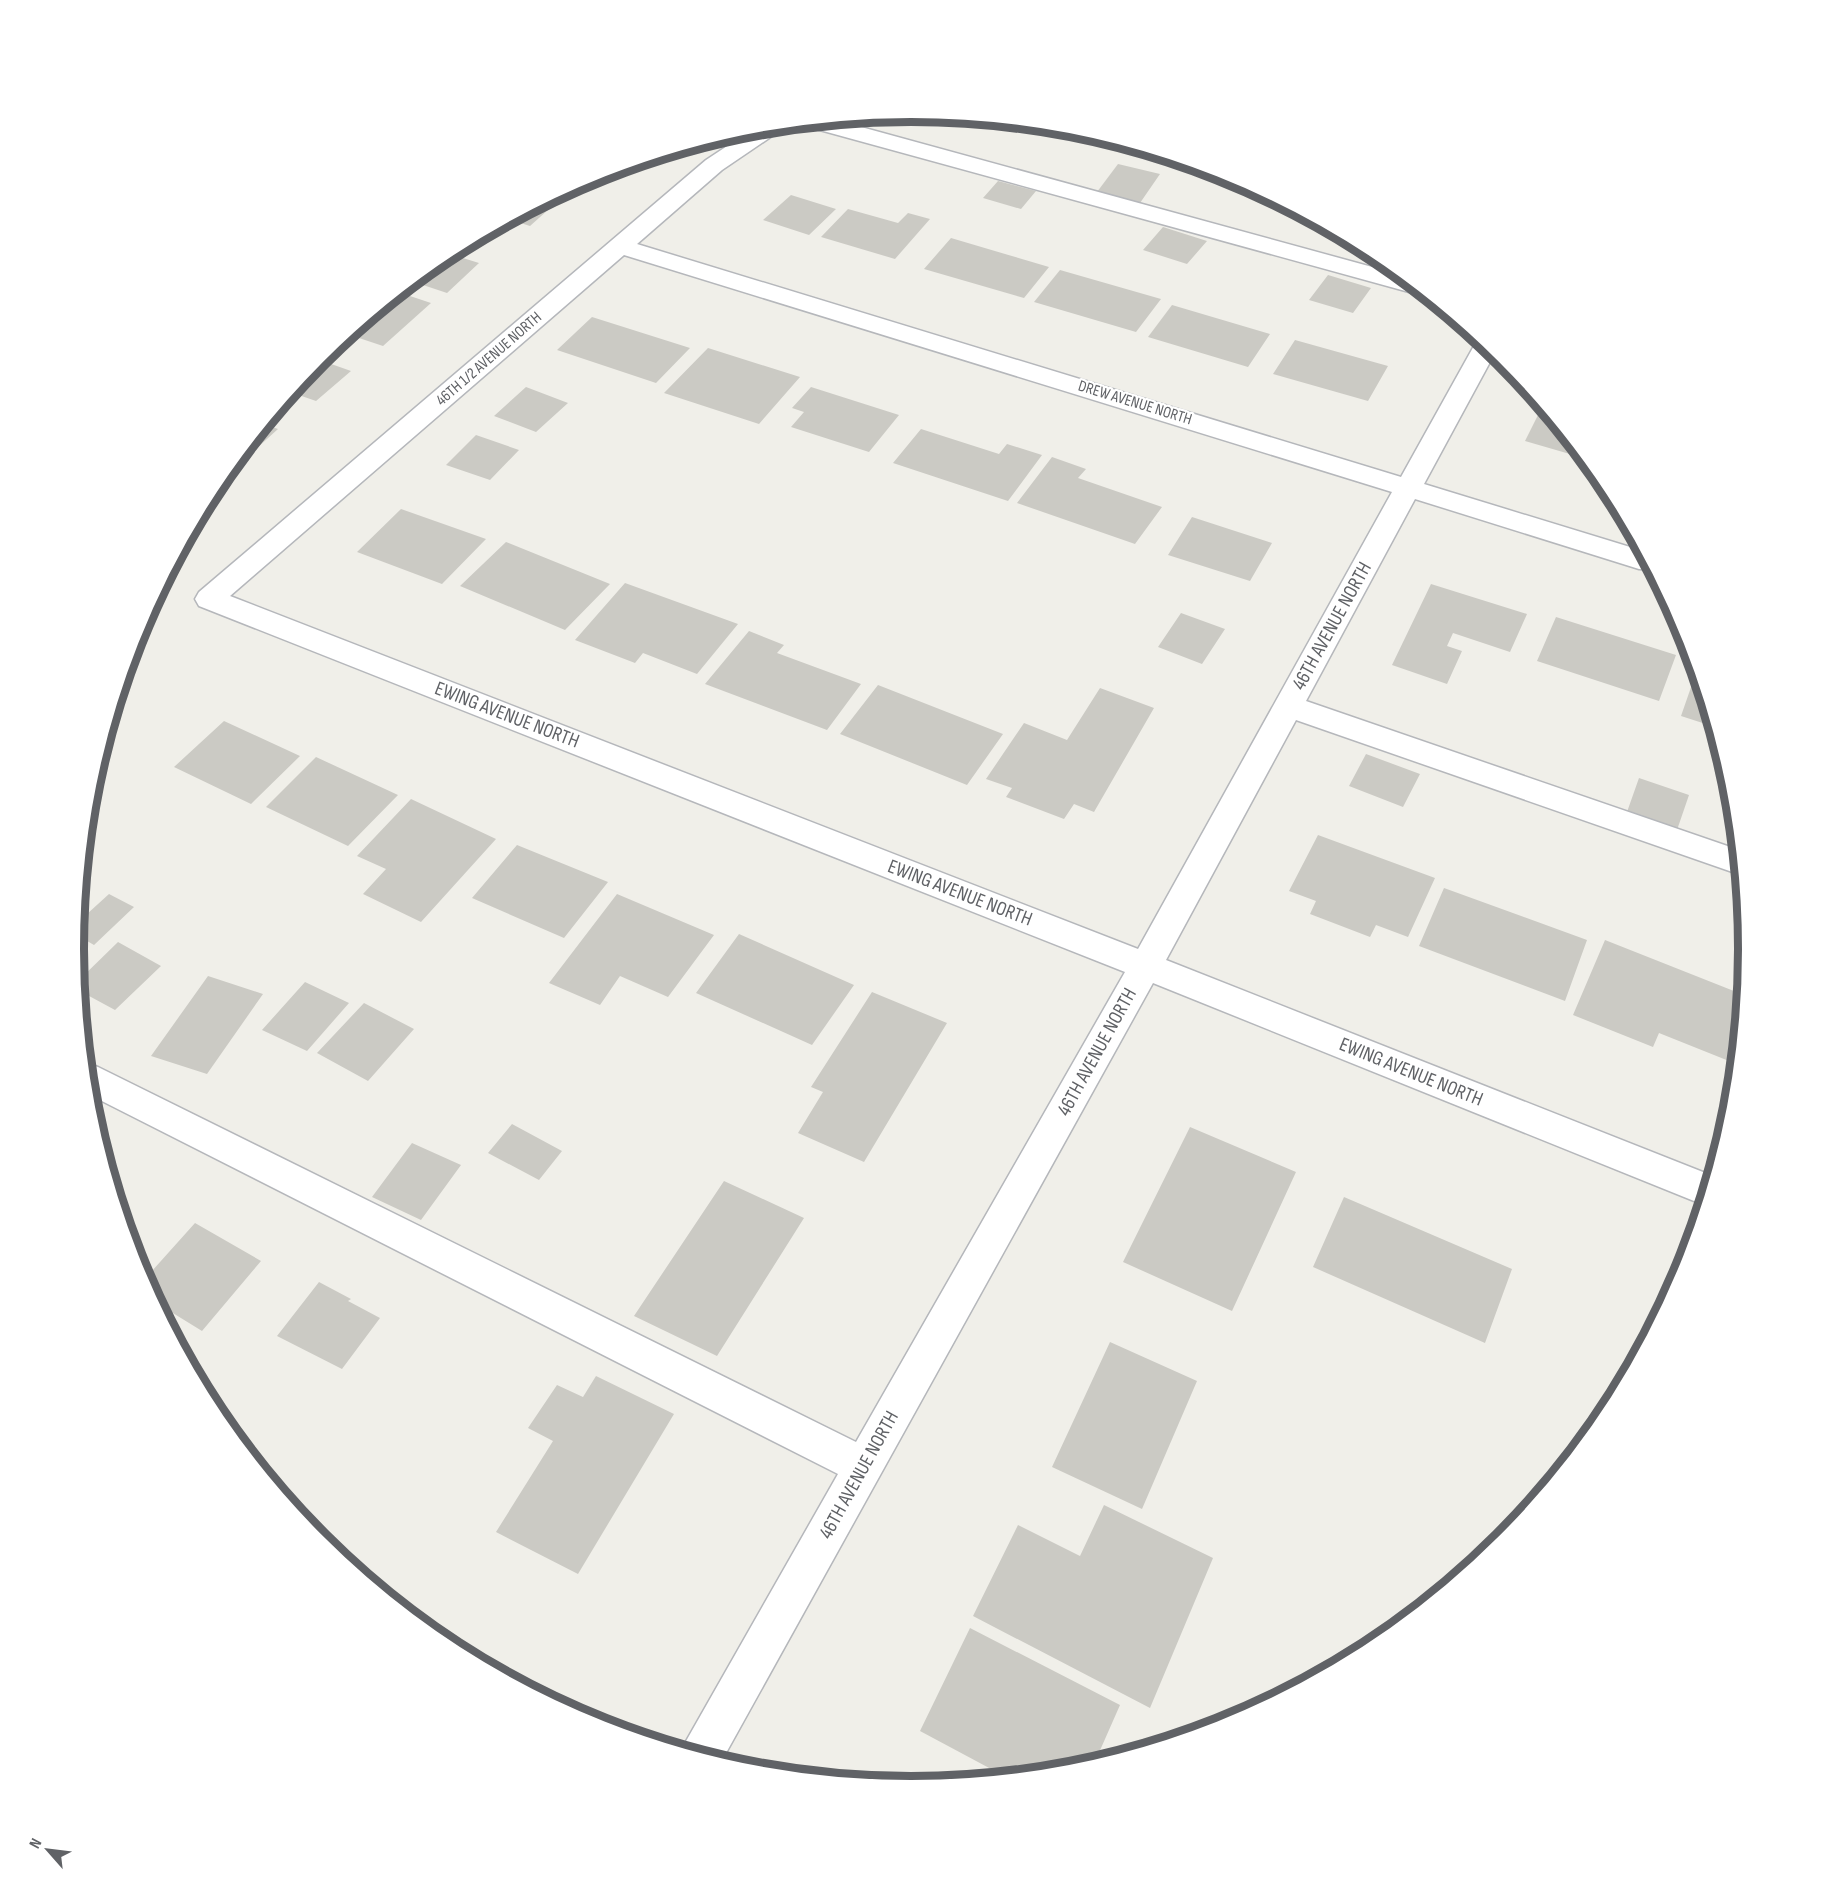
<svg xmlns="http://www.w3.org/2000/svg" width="1822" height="1898" font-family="'Sofia Sans Condensed',sans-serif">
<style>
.building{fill:#cbcac4}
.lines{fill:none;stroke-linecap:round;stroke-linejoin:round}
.minor-casing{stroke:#b5b7bb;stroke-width:3}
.minor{fill:#fff;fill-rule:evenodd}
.labels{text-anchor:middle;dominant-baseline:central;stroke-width:4.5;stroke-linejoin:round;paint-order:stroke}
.far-street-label{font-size:16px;fill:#606266;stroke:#fff}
.street-label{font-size:20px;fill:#606266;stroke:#fff}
.rim{fill:none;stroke:#606266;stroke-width:8}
</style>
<rect width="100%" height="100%" fill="#f0efe9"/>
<path class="building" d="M1118 164 1160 174 1140 203 1097 192Z
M998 181 1036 191 1021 209 983 198Z
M791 195 836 209 809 235 763 220Z
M549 198 558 201 530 226 508 219Z
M848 209 898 223 908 213 930 219 895 259 821 237Z
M1163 227 1207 241 1187 264 1143 250Z
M951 238 1049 267 1024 298 924 269Z
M458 246 450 254 479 263 447 293 411 281 446 252Z
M1060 270 1161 299 1136 332 1034 302Z
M1328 275 1371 288 1353 313 1309 300Z
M398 292 431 303 383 346 347 334Z
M1172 305 1270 334 1248 367 1148 337Z
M592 317 690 348 656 383 557 350Z
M1295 340 1388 366 1368 401 1273 374Z
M708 348 800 377 759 424 664 393Z
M317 359 351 371 316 401 290 392Z
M526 387 568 403 536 432 494 416Z
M811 387 899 415 869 452 791 427 804 412 792 408Z
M1543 405 1570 439 1587 459 1525 441Z
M264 424 278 429 245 459 237 456Z
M921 429 999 454 1007 444 1042 455 1008 501 893 463Z
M476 435 519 450 490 480 446 465Z
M1052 457 1086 469 1078 478 1162 507 1135 544 1017 503Z
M401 509 486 539 442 584 357 552Z
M1192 517 1272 543 1250 581 1168 555Z
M506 542 610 584 565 630 460 586Z
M625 583 738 624 697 674 643 653 635 663 575 640Z
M1431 584 1527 614 1510 652 1453 633 1447 646 1462 651 1447 684 1392 665Z
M1181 613 1225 629 1202 664 1158 647Z
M1556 617 1676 655 1659 701 1537 661Z
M749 631 784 645 777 653 861 684 827 730 705 684Z
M1697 670 1710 712 1715 727 1681 716Z
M878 685 1003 734 967 785 840 734Z
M1100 688 1154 708 1094 812 1074 804 1064 819 1006 797 1012 788 986 779 1024 723 1067 740Z
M224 721 300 756 251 804 174 767Z
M1366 754 1420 774 1403 807 1349 786Z
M316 757 398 795 348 846 266 807Z
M1639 778 1689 795 1677 830 1627 812Z
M411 799 496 839 421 922 363 894 386 869 357 856Z
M1318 835 1435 878 1408 937 1376 925 1370 937 1310 914 1316 901 1289 891Z
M517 845 608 882 564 938 472 898Z
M1444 888 1587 940 1565 1001 1419 946Z
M109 894 134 907 94 945 75 934 76 924Z
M617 894 714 935 668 997 620 976 600 1005 549 983Z
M739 934 854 985 812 1045 696 993Z
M1605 940 1744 995 1741 1026 1729 1061 1659 1033 1653 1047 1573 1015Z
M118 942 161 966 115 1010 78 990 77 982Z
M208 976 263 994 207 1074 151 1056Z
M305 982 349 1003 307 1051 262 1030Z
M872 992 947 1023 864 1162 798 1133 823 1092 811 1087Z
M364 1003 414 1029 368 1081 317 1053Z
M512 1124 562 1151 539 1180 488 1153Z
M1190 1127 1296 1172 1232 1311 1123 1262Z
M412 1143 461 1165 421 1220 372 1197Z
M724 1181 804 1218 717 1356 634 1316Z
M1344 1197 1512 1269 1485 1343 1313 1267Z
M195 1223 261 1261 202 1331 155 1302 143 1281Z
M319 1282 351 1299 348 1301 380 1318 342 1369 277 1336Z
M1110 1342 1197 1381 1142 1509 1052 1467Z
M596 1376 674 1414 578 1574 496 1532 553 1441 528 1428 557 1385 583 1397Z
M1104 1505 1213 1558 1150 1708 973 1616 1018 1525 1080 1556Z
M970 1628 1120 1705 1094 1764 1074 1770 1006 1777 920 1731Z"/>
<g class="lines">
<defs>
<path id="minor" d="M832 119 1405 276 1425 293 1418 294 1409 292 805 126 803 122Z
M783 124 781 130 722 170 637 244 1401 477 1475 344 1480 338 1496 351 1424 484 1643 551 1654 570 1639 569 1415 499 1306 701 1739 850 1741 875 1296 720 1166 960 1713 1176 1704 1205 1153 983 721 1762 681 1750 838 1474 88 1094 85 1063 98 1067 856 1442 1125 972 199 606 195 599 199 592 706 160 756 127ZM624 255 1392 492 1138 949 230 596Z"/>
</defs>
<use href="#minor" class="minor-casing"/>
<use href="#minor" class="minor"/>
</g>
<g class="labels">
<g class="far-street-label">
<text transform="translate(489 359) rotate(-41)">46TH 1/2 AVENUE NORTH</text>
<text transform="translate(1135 403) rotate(17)">DREW AVENUE NORTH</text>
</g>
<g class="street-label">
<text transform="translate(1332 626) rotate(-61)">46TH AVENUE NORTH</text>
<text transform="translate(507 715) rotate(21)">EWING AVENUE NORTH</text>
<text transform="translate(960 893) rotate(21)">EWING AVENUE NORTH</text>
<text transform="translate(1097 1052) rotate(-61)">46TH AVENUE NORTH</text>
<text transform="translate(1411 1072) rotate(22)">EWING AVENUE NORTH</text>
<text transform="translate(859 1475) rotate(-61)">46TH AVENUE NORTH</text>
</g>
</g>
<path d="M0 0H1822V1898H0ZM84 949a827 827 0 1 1 1654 0a827 827 0 1 1-1654 0Z" fill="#fff" fill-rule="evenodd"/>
<path class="rim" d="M84 949a827 827 0 1 1 1654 0a827 827 0 1 1-1654 0Z"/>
<g transform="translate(48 1850) rotate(298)" stroke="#ffffff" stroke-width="4.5" paint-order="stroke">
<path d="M0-4.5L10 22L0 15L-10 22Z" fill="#606266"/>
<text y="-9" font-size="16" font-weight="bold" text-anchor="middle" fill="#606266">N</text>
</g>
</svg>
